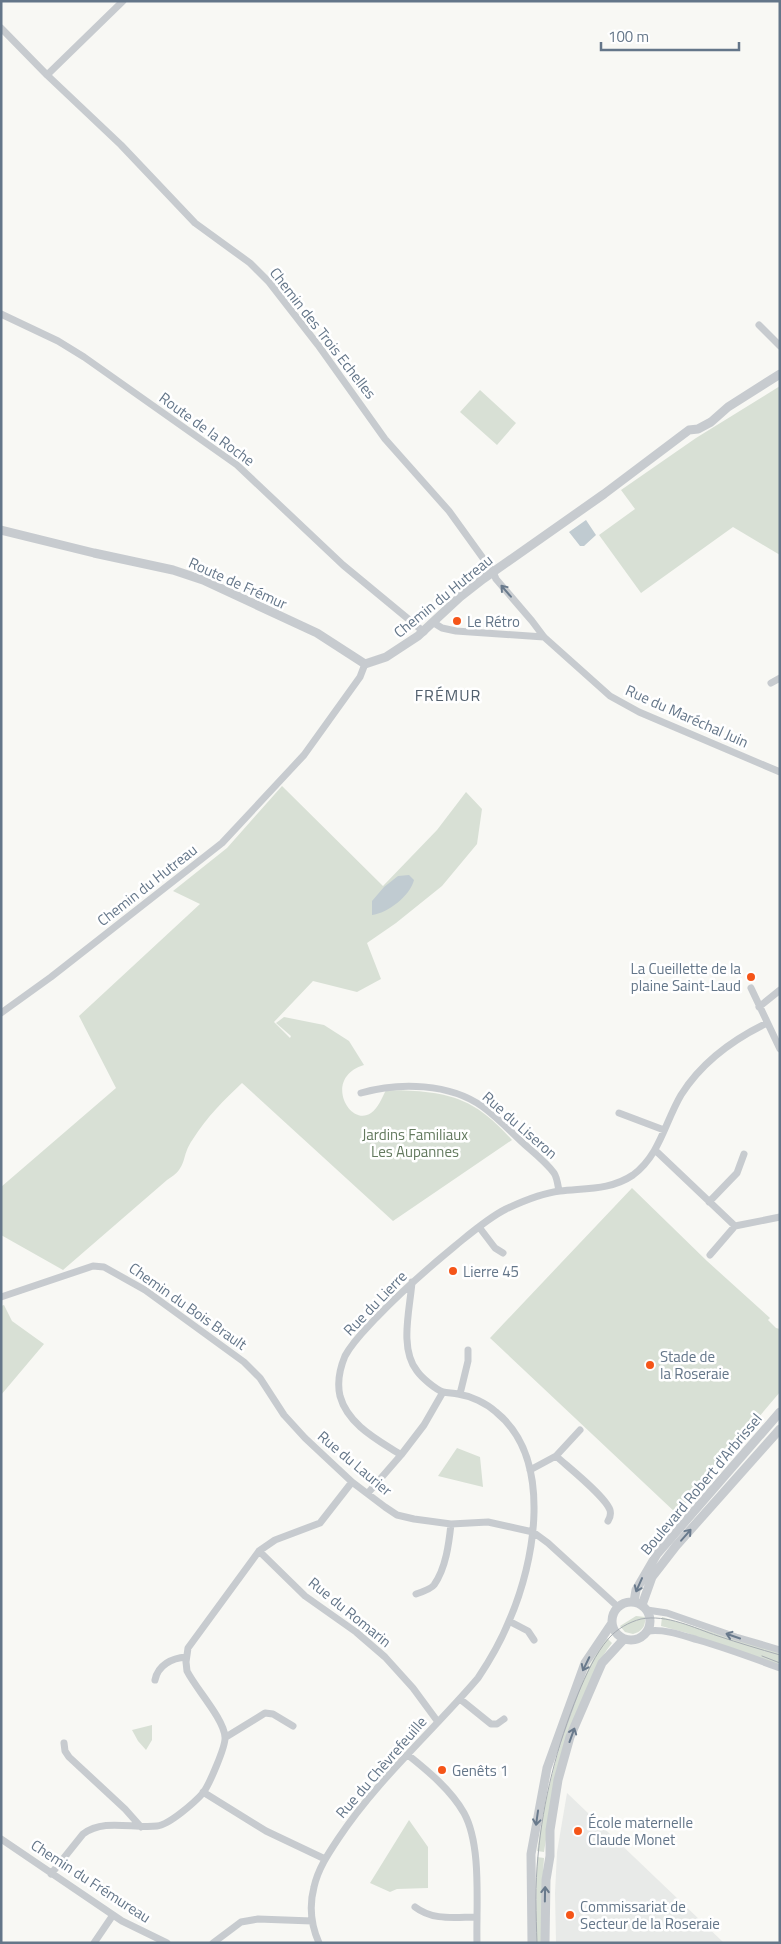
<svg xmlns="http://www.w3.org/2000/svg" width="781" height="1944" font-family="'Titillium Web',sans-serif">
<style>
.built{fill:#e8eae8}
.green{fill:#d8e0d5}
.water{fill:#c0cbd1}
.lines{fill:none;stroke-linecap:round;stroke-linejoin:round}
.minor{stroke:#c7cbcf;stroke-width:7}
.tertiary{stroke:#c7cbcf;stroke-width:9}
.tram{stroke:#a7adb3;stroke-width:1}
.oneway{stroke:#697a8c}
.poi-dot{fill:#f55518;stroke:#fff;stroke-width:2}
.labels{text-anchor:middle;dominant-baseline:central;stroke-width:5;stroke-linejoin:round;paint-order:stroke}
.street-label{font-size:15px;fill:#647689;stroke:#fff}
.poi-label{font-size:15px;fill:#647689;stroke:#fff;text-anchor:start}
.park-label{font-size:15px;fill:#647a5f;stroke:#fff}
.neighbourhood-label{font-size:16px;letter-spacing:1px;fill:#52606d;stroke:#fff}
</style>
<rect width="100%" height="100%" fill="#f8f8f4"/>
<path class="built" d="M567 1793 724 1943H556L555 1893 557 1852Z"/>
<path class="green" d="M780 386V555L733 527 641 593 599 535 635 509 621 490 696 438Z
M480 390 516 423 497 445 460 412Z
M282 786 383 886 437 830 466 792 482 809 477 844 442 886 396 923 367 943 381 979 357 992 313 981 274 1022 290 1038 291 1036 276 1023 284 1017 324 1025 349 1041 364 1065C322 1078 350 1128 371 1113 378 1108 382 1098 386 1090 443 1091 472 1094 512 1140L393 1221 242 1083C223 1101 207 1117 193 1139 180 1157 189 1167 167 1180L63 1270 1 1235V1187L116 1088 79 1016 200 904 173 891 227 848Z
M632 1188 707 1261 770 1318 768 1320 776 1328 780 1329V1392L677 1514 490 1338Z
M4 1305 12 1321 44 1344 1 1395V1306Z
M457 1448 480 1457 483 1487 438 1476Z
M636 1616 645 1617C646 1626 642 1632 633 1634L625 1632 620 1626Z
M662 1617 780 1653V1666L687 1633 661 1626Z
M607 1638 612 1643C588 1673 581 1712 570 1749 560 1783 549 1817 544 1852L537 1851C545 1798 557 1749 576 1699 584 1678 592 1656 607 1638Z
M152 1725V1740L146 1750 138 1741 132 1730Z
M409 1820 428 1847V1888L397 1889 390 1892 370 1883Z
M537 1857 544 1858 542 1890V1943H536Z"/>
<path class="water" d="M586 520 596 535 584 546H580L569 532Z
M409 875 414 880C410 896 388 913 372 915V901L384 887 398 876Z"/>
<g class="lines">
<path class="minor" d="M1 28 47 75 121 145 195 223 250 263 269 282 318 345 385 439 449 511 493 572 496 579 532 621 544 637 610 696 639 712 780 772
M47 75 123 1
M1 314 58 341 84 357 237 465 343 565 424 632
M759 325 780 346
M434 623 442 628 456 631 544 637
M771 683 780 678
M751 988 780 1049
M759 1007 780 990
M1 1013 51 977 222 843 304 755 360 677 365 664
M361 1093C399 1082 450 1083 483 1107 498 1118 510 1131 523 1143 533 1152 546 1162 554 1173 557 1177 558 1186 559 1191
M619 1113 664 1130
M655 1150 735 1226 780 1217
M709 1202 737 1173 744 1154
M479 1227 495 1248 503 1253
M710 1255 735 1226
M1 1297 93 1266 104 1267 145 1290 244 1362 260 1378 284 1415 305 1438 352 1482 385 1507 397 1515 414 1519 451 1524 488 1522 533 1532 548 1543 618 1607
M460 1394 468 1361V1350
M401 1455C378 1440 348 1425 340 1396 337 1383 340 1368 345 1356 353 1341 365 1330 376 1318 401 1292 427 1269 455 1246 471 1233 488 1218 506 1209 523 1201 542 1193 560 1191 586 1188 611 1190 633 1175 660 1155 665 1122 681 1095 701 1063 734 1039 767 1023
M556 1456 580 1430
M530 1470 556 1456C568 1467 605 1496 610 1510 611 1514 610 1518 608 1521
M368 1493 401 1455 424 1425 443 1392
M259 1551 305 1596 356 1632 385 1657 413 1688 438 1722
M416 1594C422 1592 431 1589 434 1585 446 1568 449 1543 451 1524
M647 1610 667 1613 736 1637 780 1650
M509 1621 528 1631 534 1640
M648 1631C666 1629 681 1635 698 1640 726 1648 753 1658 780 1668
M155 1680C158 1665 172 1658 186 1657
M460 1699 491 1724H497L504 1719
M226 1737 265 1713 273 1714 293 1726
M64 1743 65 1751 69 1757 125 1809 141 1827
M408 1755C428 1771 451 1790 464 1813 482 1846 476 1905 477 1943
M203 1792 266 1831 325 1859
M1 1839 122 1921 167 1943
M51 1874 83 1834C104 1818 133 1829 157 1826 169 1825 195 1802 203 1793 209 1785 226 1746 225 1737 224 1719 196 1689 187 1671L186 1662 188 1648 259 1551 275 1540 320 1523 352 1482
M415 1907C433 1921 455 1917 477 1917
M94 1943 113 1915
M213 1943 241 1922 258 1919 312 1921
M319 1943C311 1925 309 1906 314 1887 318 1869 328 1854 338 1839 377 1780 432 1732 478 1678 490 1660 501 1641 509 1621 535 1562 554 1459 496 1412 486 1403 471 1396 458 1394 454 1393 448 1393 443 1392 435 1389 422 1378 417 1371 399 1348 410 1309 412 1282"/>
<path class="tertiary" d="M1 530 94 553 173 570 203 580 317 633 365 664 386 657 418 636 460 597 483 579 604 494 677 439 689 430 698 429 711 422 728 407 780 374
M612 1621a19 19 0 1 1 38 0a19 19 0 1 1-38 0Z
M634 1602 636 1590 657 1554 780 1412
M642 1605 652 1577 676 1546 780 1429
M532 1943 531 1854 547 1768 585 1663 612 1623
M545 1943 546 1880 550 1856V1830L558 1780 570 1737 595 1679 602 1663 624 1639"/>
<path class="tram" d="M762 1656 780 1663
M537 1943C536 1914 535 1885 538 1856 543 1800 557 1746 578 1694 586 1675 595 1654 609 1638 617 1629 629 1622 641 1619 667 1614 694 1628 718 1636 739 1643 759 1649 780 1655"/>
</g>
<defs><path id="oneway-shaft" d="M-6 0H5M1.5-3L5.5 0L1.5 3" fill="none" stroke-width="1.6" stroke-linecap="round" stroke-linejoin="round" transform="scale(1.25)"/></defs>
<g class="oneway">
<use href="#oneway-shaft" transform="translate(506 591) rotate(-131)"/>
<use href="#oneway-shaft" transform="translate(686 1535) rotate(-49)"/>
<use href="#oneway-shaft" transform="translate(639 1585) rotate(114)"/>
<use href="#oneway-shaft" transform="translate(733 1636) rotate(-161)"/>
<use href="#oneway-shaft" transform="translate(586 1664) rotate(116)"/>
<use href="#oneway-shaft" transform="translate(572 1735) rotate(-70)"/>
<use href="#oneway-shaft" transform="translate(537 1818) rotate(98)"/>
<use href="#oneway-shaft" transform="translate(545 1894) rotate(-89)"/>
</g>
<g class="poi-dot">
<circle cx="457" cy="621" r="5"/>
<circle cx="751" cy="977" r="5"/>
<circle cx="453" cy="1271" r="5"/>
<circle cx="650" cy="1365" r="5"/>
<circle cx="442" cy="1770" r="5"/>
<circle cx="578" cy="1831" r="5"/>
<circle cx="570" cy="1915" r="5"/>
</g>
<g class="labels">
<g class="street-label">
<text transform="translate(323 333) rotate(52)">Chemin des Trois Echelles</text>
<text transform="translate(207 429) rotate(36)">Route de la Roche</text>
<text transform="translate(238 583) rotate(24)">Route de Frémur</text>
<text transform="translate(443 596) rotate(-39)">Chemin du Hutreau</text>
<text transform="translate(687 716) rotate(24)">Rue du Maréchal Juin</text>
<text transform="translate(147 885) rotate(-38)">Chemin du Hutreau</text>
<text transform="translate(520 1125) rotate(41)">Rue du Liseron</text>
<text transform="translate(375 1303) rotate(-46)">Rue du Lierre</text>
<text transform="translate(188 1306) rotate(35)">Chemin du Bois Brault</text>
<text transform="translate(355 1463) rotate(40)">Rue du Laurier</text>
<text transform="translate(701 1484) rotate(-50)">Boulevard Robert d'Arbrissel</text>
<text transform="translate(350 1612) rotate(39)">Rue du Romarin</text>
<text transform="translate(381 1767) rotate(-49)">Rue du Chèvrefeuille</text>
<text transform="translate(91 1881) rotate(33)">Chemin du Frémureau</text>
</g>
<g class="poi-label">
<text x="467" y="621">Le Rétro</text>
<text x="741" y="968" text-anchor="end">La Cueillette de la<tspan x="741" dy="17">plaine Saint-Laud</tspan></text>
<text x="463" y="1271">Lierre 45</text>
<text x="660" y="1356">Stade de<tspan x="660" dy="17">la Roseraie</tspan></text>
<text x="452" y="1770">Genêts 1</text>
<text x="588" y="1822">École maternelle<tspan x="588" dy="17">Claude Monet</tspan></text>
<text x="580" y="1906">Commissariat de<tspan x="580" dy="17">Secteur de la Roseraie</tspan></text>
</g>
<g class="park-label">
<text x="415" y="1134">Jardins Familiaux<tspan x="415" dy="17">Les Aupannes</tspan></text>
</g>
<g class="neighbourhood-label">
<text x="448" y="695">FRÉMUR</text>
</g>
</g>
<rect width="781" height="1944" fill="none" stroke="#647689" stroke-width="5"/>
<path d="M601 42v8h138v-8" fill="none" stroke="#647689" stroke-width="2.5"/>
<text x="608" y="42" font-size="15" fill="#647689" stroke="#ffffff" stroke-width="4" paint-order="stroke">100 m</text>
</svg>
